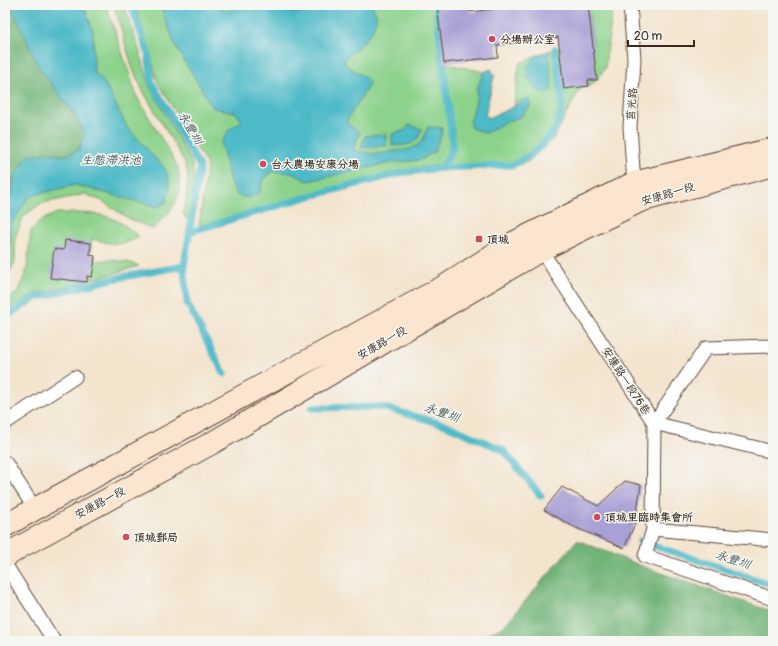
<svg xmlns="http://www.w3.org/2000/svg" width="778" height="646" font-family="Pangolin,'LXGW WenKai TC',sans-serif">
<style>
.green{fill:#8cd28b;stroke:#647e54}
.forest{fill:#71b477;stroke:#566f4a}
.water{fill:#4ebac8;stroke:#447273}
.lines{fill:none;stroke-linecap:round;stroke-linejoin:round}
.stream{stroke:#4ebac8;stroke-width:7}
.building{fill:#a9a0d6}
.service-casing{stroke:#574638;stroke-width:15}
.secondary-casing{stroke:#574638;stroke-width:24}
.service{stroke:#fff;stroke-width:13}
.secondary{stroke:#fbe5cf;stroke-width:22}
.poi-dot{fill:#d1495b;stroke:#f6f6f2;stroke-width:1.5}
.labels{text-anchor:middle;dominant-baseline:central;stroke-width:3;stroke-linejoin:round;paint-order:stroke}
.poi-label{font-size:11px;font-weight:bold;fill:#3b2a1e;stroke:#f6f6f2;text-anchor:start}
.street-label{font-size:11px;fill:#3b2a1e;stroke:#f6f6f2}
.water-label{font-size:12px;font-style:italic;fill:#425c5a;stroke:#f6f6f2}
</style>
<rect width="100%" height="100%" fill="#f6f6f2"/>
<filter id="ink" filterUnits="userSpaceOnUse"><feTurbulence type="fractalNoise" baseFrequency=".025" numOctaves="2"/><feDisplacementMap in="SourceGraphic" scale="8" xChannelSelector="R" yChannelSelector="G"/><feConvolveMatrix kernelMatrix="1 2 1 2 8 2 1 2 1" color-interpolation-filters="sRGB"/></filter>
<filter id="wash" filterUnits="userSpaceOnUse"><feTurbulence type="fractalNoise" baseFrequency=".012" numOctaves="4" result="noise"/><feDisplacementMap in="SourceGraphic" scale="16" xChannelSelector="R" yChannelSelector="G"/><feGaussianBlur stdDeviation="0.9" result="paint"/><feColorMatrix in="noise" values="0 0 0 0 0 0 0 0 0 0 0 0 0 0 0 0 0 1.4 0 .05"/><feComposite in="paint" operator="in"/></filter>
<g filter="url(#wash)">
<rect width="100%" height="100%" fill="#f3e4ce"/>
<path class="green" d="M5 5H106L137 97 178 167C183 200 175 207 153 229L128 218 102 201 85 194 40 204 23 217 15 238V262L5 280Z
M114 5H124L142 59 149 85 191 161C197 181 192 202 188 222L183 214 186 202 188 175 184 161 143 91 133 70Z
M135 5H437L444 63 484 72 491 69 494 76 485 115 489 118 514 107 519 64 535 56 549 51 593 46 588 5H613L605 68 597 80 589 86 579 90 554 138 529 161 514 167 448 170V165L421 167 337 187 199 226 207 165 157 81 151 56Z
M57 213C94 213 111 211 139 237 120 247 112 244 92 239L90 255 95 256V261C110 259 124 260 139 266L102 277 87 280V282L36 293 5 311V302L19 291 27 268 31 231 38 222Z"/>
<path class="forest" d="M5 5 12 6 84 133 79 150 64 156 49 153 14 177 12 195 5 202Z
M577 540 644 567 773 612V641H471L503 627Z"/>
<path class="water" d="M11 5H84L93 31 94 71 105 84 127 127 166 170 169 180V192L166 202 158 207 75 185 34 195 27 199 13 222 8 260 5 266V202L12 195 14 177 28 156 49 153 64 156 79 150 84 133 76 117 38 66Z
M160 5H219L227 12 237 5H285L292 13H303L312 10 321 5H372C373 8 375 11 376 14 378 32 357 47 345 59V64C353 71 363 74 370 83L347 120 348 124 360 133 353 150 376 154 410 149 421 143 428 127 442 128 441 136 434 152 421 160 390 163 308 181 291 173 273 171 262 181 260 193 247 198 237 195 230 181 221 144 228 131 242 121 235 112 213 108 176 47Z
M549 51 552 89 546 93 537 90 527 77V67L535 56Z
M491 69 494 76 485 115 489 118 514 107 523 100H530V106L521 117 505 122 486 133 471 128 470 123 476 101 477 88 484 72Z
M409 125 422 129C416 147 409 144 392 146V134L406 130Z
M386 134V146L361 148 365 136Z"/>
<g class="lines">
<path class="stream" d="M131 5 148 53 152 83 200 167 184 266 187 303 224 374
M436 5 453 148 442 168
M189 232 314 195 401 173 442 168 513 165C534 155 558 135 561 111 564 94 557 66 555 49
M5 317 35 298 117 278 184 266
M312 408 382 407 446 425 503 450 541 496
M640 541 773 585"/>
</g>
<g id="blocks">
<path class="building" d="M437 5H469L470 12 530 5H588L597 80H588L589 86 564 89 558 37 497 45 498 57 444 63Z
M65 240 91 243 90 255 95 256 94 266 92 277 87 276V282L50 278 54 249 64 250Z
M625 481 641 485 635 524 624 548 574 527 544 510 562 487 598 506Z"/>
</g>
</g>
<g filter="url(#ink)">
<use href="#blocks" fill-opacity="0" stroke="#574638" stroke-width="1"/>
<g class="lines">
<defs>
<path id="service" d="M630 5 634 59 630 127 634 183 636 189
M541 250 654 423 653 529 773 540
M773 346 706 348 654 423 773 452
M5 423 75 377
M5 462 35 509
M653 529 645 556 773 599
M5 564 54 641"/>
<path id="secondary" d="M5 526 35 509 445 286 507 246 634 183 773 149
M5 557 20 547 212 443 541 250 640 201 773 165"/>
</defs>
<use href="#service" class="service-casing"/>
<use href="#secondary" class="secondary-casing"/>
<use href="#service" class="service"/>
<use href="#secondary" class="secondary"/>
</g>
</g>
<g class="poi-dot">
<circle cx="492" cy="39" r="4"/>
<circle cx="263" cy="164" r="4"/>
<rect x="475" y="235" width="8" height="8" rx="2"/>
<circle cx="597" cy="517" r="4"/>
<circle cx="126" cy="537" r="4"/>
</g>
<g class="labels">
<g class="poi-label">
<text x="500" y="39">分場辦公室</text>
<text x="271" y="164">台大農場安康分場</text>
<text x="487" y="239">頂城</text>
<text x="605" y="517">頂城里臨時集會所</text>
<text x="134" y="537">頂城郵局</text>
</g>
<g class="street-label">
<text transform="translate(632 104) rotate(-86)">莒光路</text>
<text transform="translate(668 194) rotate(-16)">安康路一段</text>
<text transform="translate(382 343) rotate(-30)">安康路一段</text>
<text transform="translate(626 381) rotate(57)">安康路一段76巷</text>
<text transform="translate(100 503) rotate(-28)">安康路一段</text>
</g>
<g class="water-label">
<text transform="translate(190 128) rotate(60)">永豐圳</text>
<text x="111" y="160">生態滯洪池</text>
<text transform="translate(442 413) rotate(19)">永豐圳</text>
<text transform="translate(733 560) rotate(18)">永豐圳</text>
</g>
</g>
<rect width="778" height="646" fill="none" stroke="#f6f6f2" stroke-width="20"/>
<path d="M628 40v6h66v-6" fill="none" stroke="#3b2a1e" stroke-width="2"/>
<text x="634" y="40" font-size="12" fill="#3b2a1e" stroke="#f6f6f2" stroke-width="3" paint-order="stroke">20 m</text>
</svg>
